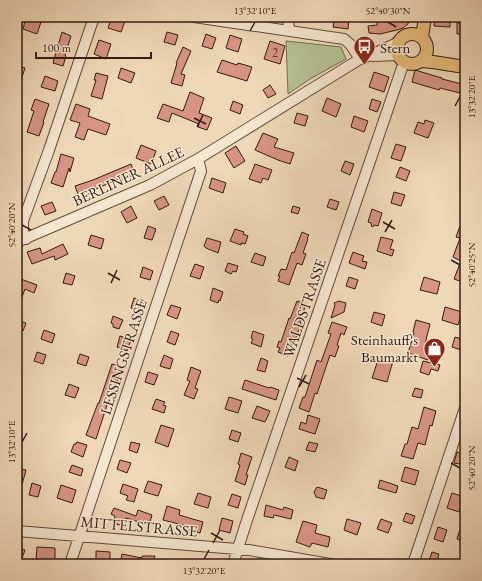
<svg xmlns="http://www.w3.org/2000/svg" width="482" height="581" font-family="'EB Garamond',serif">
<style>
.green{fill:#b4c092;stroke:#746e52}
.building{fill:#d79484;stroke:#341c13}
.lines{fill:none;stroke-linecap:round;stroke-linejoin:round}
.minor-casing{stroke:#634b3c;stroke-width:12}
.major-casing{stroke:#341c13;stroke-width:14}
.minor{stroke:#f5e6d0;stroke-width:10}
.major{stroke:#e8bc7c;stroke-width:12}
.ticks{fill:none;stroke:#341c13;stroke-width:1.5}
.labels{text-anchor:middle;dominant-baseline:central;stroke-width:3;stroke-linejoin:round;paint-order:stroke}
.number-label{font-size:13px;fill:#5d3a2f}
.poi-label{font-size:15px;fill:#341c13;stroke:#f5e6d0;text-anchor:start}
.street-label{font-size:15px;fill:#341c13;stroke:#f5e6d0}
.neatline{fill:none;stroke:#341c13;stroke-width:1.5}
.ticks-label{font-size:10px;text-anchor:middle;fill:#341c13}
</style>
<rect width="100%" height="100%" fill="#efd8b7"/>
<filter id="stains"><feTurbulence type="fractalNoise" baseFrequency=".005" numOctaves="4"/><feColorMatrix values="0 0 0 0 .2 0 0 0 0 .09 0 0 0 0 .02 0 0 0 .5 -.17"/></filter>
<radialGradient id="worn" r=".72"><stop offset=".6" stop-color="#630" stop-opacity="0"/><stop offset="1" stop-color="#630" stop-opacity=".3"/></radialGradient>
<path class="green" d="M286 41 341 47 346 59 310 79 288 94Z"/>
<path class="building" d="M26 17 41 22 37 34 23 29Z
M112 17 125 21 121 32 108 28Z
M335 17H349L348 29 333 27Z
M377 17H409L408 24 403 28 397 30 380 34 369 33 368 26 377 25Z
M435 17H450V27L434 26Z
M457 23H465V34H457Z
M62 32 71 36 65 55 66 56 63 66 53 63Z
M167 32 178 35 175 45 164 42Z
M206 34 216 38 212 49 202 46Z
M230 35 242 39 238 52 226 48Z
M99 40 111 44 106 59 94 54Z
M270 41 285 46 280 64 264 59Z
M183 47 191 51 181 74 185 75 182 86 171 83 177 63H176Z
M222 60 237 65 238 63 252 67 247 81 217 72Z
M17 65 25 68 22 77 17 75Z
M121 68 135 73 131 83 118 78Z
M415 70 442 78V79L462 84 460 93 440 88 439 90 412 82Z
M374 72 389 77 384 92 369 87Z
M96 73 108 76 102 99 91 96 96 80H94Z
M45 76 58 81 55 91 41 87Z
M270 85 276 94 268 98 263 90Z
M190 92 204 98 199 113 212 118 207 130 198 127 199 124 172 113 169 122 157 118 163 104 183 111Z
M327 98 341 104 336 117 322 111Z
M35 99 49 104 43 122H44L39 136 27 132 34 111 31 110Z
M372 99 381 102 377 112 369 109Z
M233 101 243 105 240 114 230 110Z
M76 104 90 109 88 116 110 124 106 135 88 129 84 140 75 137 80 123 70 120Z
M297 113 308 116 305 126 294 123Z
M354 116 368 121 364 132 351 127Z
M425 120 434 123 428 138 414 133 418 122 424 124Z
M263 133 278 139 274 147 294 153 290 164 278 160 255 150Z
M396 144 406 147 401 161 391 158Z
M141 145 156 151 151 164 136 158Z
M236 146 245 161 234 168 225 153Z
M61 154 74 158 70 172 69 168 63 187 51 183 55 172H56Z
M345 161 354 164 350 175 341 171Z
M131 164 135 175 120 181 119 179 91 191 92 193 79 197 75 186 93 180Z
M255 164 272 170 268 180 263 178 261 183 249 179Z
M400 167 410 171 406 181 396 177Z
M212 178 226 183 223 193 209 188Z
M394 192 405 195 401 206 391 203Z
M164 196 169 205 159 210 154 201Z
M330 199 339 202 336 210 327 207Z
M52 202 56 211 45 215 41 206Z
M131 206 137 218 127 223 121 212Z
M293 206 300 208 298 214 291 212Z
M372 209 382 213 378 226 375 225 372 227 371 223 368 222Z
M148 226 156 229 152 240 144 238Z
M460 226 464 227 465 226V283L454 279 461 261 453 257 460 238 456 237Z
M235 229 244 232 243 234 248 236 245 244 241 243V245L230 241Z
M302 232 309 235 307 238 308 239 303 253 306 254 302 265 297 263 289 285 278 281 280 276H278L281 269 286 270 292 252 294 253Z
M91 235 104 239 101 249 88 245Z
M381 237 393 240 390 249 394 250 392 256 377 251Z
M207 238 221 242 218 253 206 248 204 246Z
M63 244 68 254 55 260 54 256 32 264 27 252 40 248 42 254Z
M353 252 364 256 362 261 367 262 365 269 349 263Z
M255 253 266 257 263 266 251 262Z
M228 263 238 266 236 272 233 271 231 274 225 271Z
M195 264 204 267 200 279 190 276Z
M143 267 153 271 150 280 140 277Z
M66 273 75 276 72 285 63 283Z
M349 277 358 280 355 289 346 286Z
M424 277 440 282 437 294 420 290Z
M18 278 37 285 34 293 25 289 18 308H17V282Z
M213 288 223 292 220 301 219 300 218 303 210 300Z
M134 298 144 301 141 312 131 308Z
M297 301 306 304 300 322 301 323 296 338H294L288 356 278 352 280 348 277 347 279 341 281 342 289 318 290 319Z
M339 301 346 303 344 312 331 318 335 305 334 303Z
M171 305 181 308 177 319 167 315Z
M445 307 462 312 458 325 442 320Z
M374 312 385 315 382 326 371 322Z
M113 316 123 320 119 329 113 327V324L111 323Z
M17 320 26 323 23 331 21 330 17 332Z
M416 320 430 324 425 344 432 347 428 360 408 353 414 333 413 332Z
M332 322 347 327 344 335 341 333 337 345 339 346 335 357 330 355 317 394 315 393 309 412 299 408 303 397H305L317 360 321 362 331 334 328 333Z
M44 330 55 334 52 343 41 339Z
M171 331 179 334 175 345 167 342Z
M253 331 264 335 261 347 251 343 253 339 251 338Z
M120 336 131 340 127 351 117 347Z
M455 337 465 340V351L452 347Z
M37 352 46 355 43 364 34 361Z
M80 354 89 357 86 366 77 363Z
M164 355 173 359 170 369 167 368H166L160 366Z
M379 357 393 361 387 382 372 378Z
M261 358 268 361 265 372 257 370Z
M423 361 440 365 438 371 431 369 429 375 420 372Z
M112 364 122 367 112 397 110 396 96 439 86 435 98 403H99Z
M191 367 201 371 195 388 198 389 194 399 184 395 190 381 187 380Z
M148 372 158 375 154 385 145 382Z
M245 380 269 388 270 387 279 390 276 400 242 389Z
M69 384 79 388 75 398 65 395Z
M415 388 423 390 421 398 412 396Z
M229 397 242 401 238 413 225 409Z
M156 399 165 402 163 405 166 406 164 413 152 409Z
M257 406 270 411 265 422 252 418Z
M424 407 436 411 432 426 430 425 425 445 418 443 413 459 401 456 405 444H407L412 427 418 429Z
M308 415 320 419 315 434 299 429 301 422 306 424Z
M161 425 174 429 168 447 155 442Z
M232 430 241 433 238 442 229 439Z
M77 442 87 445 83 457 71 452 74 444H76Z
M131 442 140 444 137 453 129 450Z
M309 442 318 444 315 452 306 450Z
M457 452 465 454V465L454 463Z
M241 453 252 457 246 475H248L245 485 235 481 240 465 238 464Z
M289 457 298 461 295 471 285 467Z
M120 460 131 463 127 473 117 469Z
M72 465 83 469 81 476 69 472Z
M405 467 419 471 415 485 401 481Z
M17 468 26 470 22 485 17 484Z
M380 480 398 486 396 493 378 488Z
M148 481 162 485 158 496 144 492Z
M32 483 41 486 38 497 29 495Z
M123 484 138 489 134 502 126 500 128 496 120 493Z
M61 485 76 490 72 503 57 498Z
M317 487 327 490 324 499 316 497 314 492Z
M198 493 211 497 208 508 194 504Z
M452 493 464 497 459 512 447 508Z
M232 494 241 497 238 508 228 505Z
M266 505 283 510 284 507 293 510 291 519 274 515 273 518 264 516Z
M167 506 180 510 179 515 203 522 200 533 186 529 187 526 163 520Z
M114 508 136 516 138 510 152 515 149 525 126 518 123 526 113 523 115 516 111 514Z
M406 513 415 516 412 524 403 521Z
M222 518 233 521 230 533 219 530Z
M347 519 361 523 357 535 344 530Z
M381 519 392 523 388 533 377 529Z
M303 521 317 525 315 533 330 537 328 547 312 543 310 547 296 542Z
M438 527 447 530 443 542 434 539Z
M460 529 465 531V542L457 539Z
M17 547 25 550 20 564H17Z
M37 547 55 548V561L36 560Z
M96 551 110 552V564H96Z
M432 552 439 554 436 564H428Z
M122 554 142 558V556H155L154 560 159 561 158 564H120Z"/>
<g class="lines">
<defs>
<path id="minor" d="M194 17 344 39 350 44 360 59
M288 17 289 31
M373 56 398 55
M26 239 23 232V221L49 150 94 17
M17 242 150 185 198 159 360 59 371 55 397 43
M17 531 249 550 330 564
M70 564 201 171 198 159
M233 564 247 520 404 62
M413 564 465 408"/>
<path id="major" d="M397 49a15 15 0 1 1 30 0a15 15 0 1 1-30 0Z
M422 37 425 17
M421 61 433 62 465 67"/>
</defs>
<use href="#minor" class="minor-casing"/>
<use href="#major" class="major-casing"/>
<use href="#minor" class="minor"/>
<use href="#major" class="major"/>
</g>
<path class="ticks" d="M388 22 396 27M250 31 255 22M455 106 460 97M194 118 206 124M197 127 203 115M383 222 395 229M22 225 31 230M385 232 392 220M451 260 460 265M108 273 120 280M111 283 117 270M297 378 309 384M299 387 306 375M22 442 27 433M451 463 460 468M211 533 223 540M213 543 220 530M204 559 209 550"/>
<defs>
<symbol id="bus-pin" viewBox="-11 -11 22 30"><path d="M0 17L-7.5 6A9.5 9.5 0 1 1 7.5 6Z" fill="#8f2418" stroke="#f5e6d0"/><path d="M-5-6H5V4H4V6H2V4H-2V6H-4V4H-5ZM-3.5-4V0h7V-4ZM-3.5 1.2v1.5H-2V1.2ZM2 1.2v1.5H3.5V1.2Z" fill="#fff"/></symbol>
<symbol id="shop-pin" viewBox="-11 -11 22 30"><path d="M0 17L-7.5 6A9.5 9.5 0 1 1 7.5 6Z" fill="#8f2418" stroke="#f5e6d0"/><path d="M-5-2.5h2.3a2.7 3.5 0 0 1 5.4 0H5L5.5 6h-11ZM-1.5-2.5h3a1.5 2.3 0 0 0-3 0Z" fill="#fff"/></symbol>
</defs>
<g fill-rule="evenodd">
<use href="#bus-pin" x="352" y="34" width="25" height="34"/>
<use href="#shop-pin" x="422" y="336" width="25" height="34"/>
</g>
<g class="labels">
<g class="number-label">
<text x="275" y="52">2</text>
</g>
<g class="poi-label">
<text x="380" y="47">Stern</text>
<text x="418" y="339" text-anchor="end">Steinhauff's<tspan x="418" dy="17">Baumarkt</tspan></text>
</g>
<g class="street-label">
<text transform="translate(128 176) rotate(-25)">BERLINER ALLEE</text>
<text transform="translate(304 308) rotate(-71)">WALDSTRASSE</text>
<text transform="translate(123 357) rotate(-72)">LESSINGSTRASSE</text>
<text transform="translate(139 526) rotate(5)">MITTELSTRASSE</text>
</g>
</g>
<rect width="482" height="581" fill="none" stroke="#efd8b7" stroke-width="44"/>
<path d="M36 52v6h115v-6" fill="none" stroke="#341c13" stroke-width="2"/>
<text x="42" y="52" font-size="12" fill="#341c13" stroke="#f5e6d0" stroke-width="3" paint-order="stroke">100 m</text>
<rect x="22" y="22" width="438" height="537" class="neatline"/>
<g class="ticks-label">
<text x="255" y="14">13°32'10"E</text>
<text x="388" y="14">52°40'30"N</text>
<text transform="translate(471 97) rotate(-90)" y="4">13°32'20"E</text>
<text transform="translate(11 225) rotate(-90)" y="4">52°40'20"N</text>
<text transform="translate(471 265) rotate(-90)" y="4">52°40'25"N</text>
<text transform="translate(11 442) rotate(-90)" y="4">13°32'10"E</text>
<text transform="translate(471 468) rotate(-90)" y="4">52°40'20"N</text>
<text x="204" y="574">13°32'20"E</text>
</g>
<rect width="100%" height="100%" filter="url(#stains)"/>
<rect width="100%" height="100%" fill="url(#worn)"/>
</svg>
